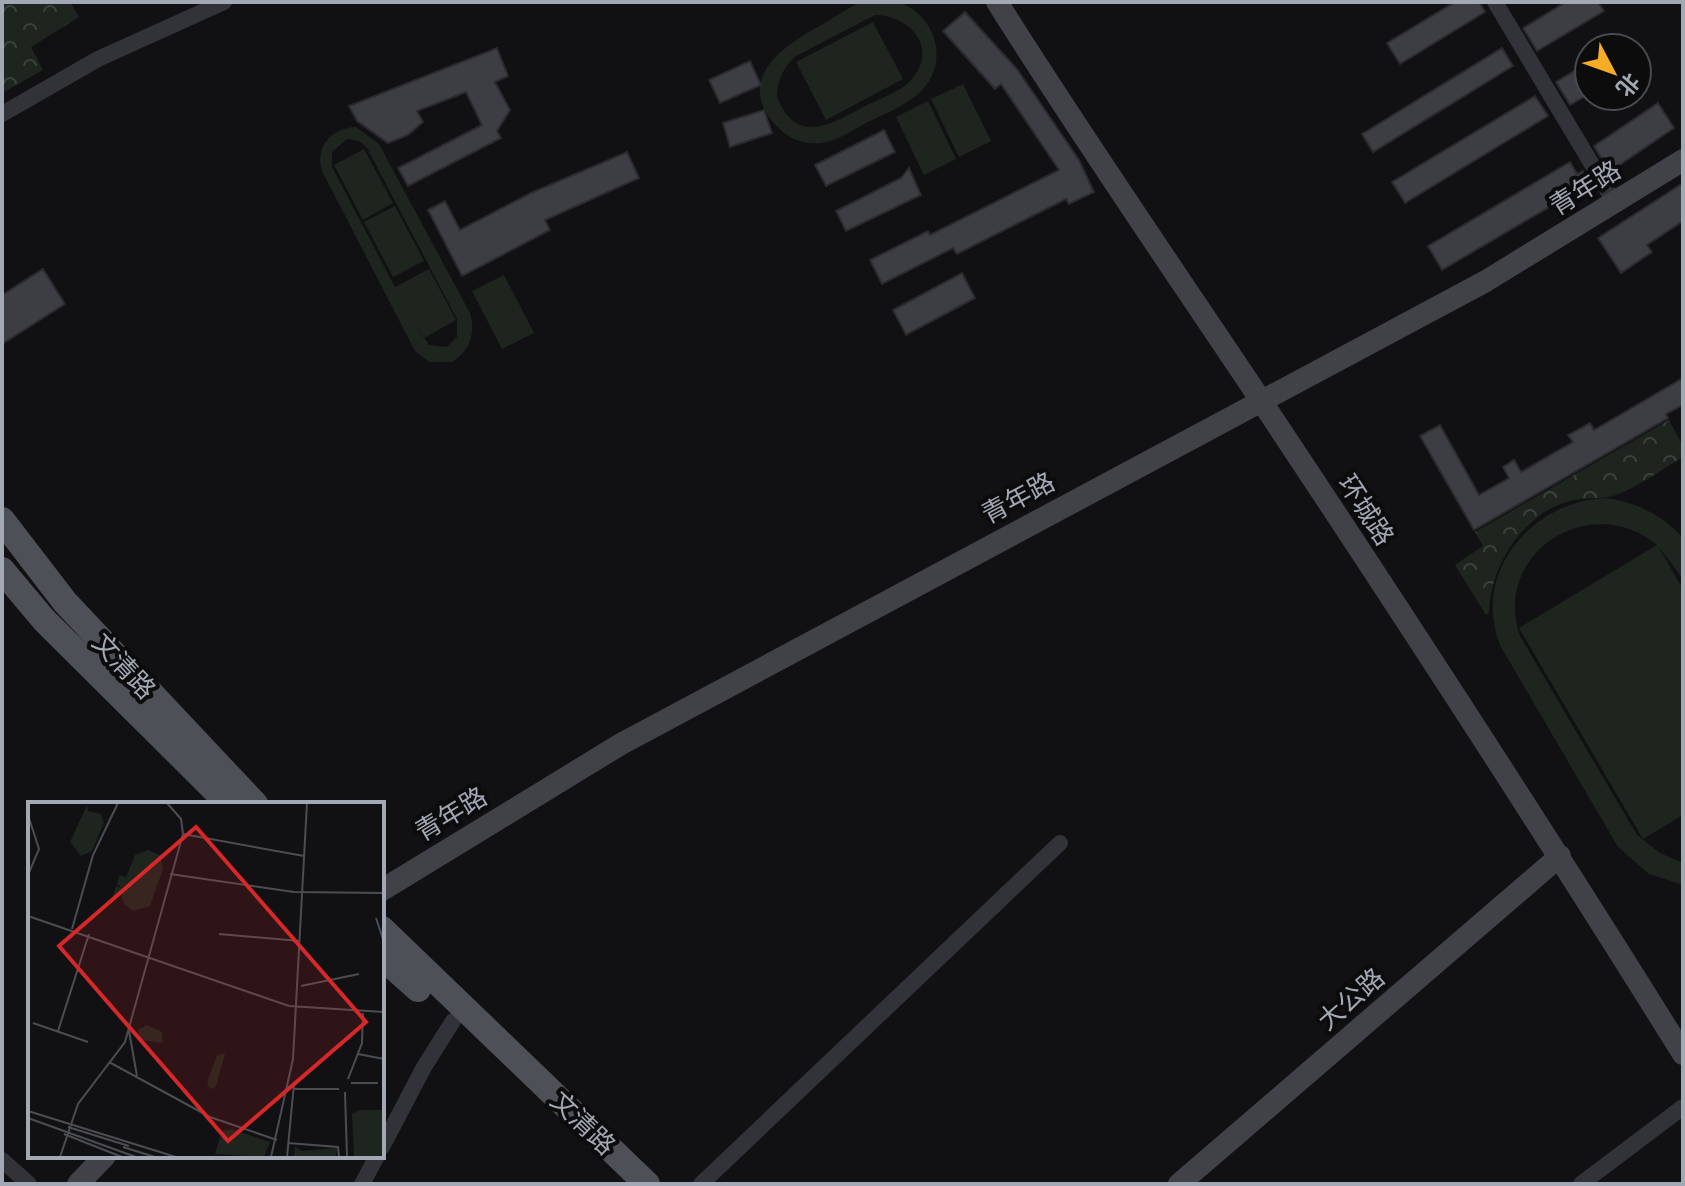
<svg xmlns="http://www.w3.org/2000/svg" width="1685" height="1186" font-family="'Asap Condensed','Noto Sans SC',sans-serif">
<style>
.forest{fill:url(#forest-crowns)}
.garden{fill:#1d251e;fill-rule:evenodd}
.building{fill:#3d3e43;stroke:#2b2b2f;stroke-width:2}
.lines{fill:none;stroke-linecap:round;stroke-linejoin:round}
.street{stroke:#323338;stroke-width:16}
.secondary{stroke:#404248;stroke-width:22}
.primary{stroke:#4e5057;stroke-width:26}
.labels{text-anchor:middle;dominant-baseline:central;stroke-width:8;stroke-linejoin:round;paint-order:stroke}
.street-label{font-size:26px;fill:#a2a8b4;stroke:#0c0c0d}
.inset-road{fill:none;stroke:#4b4d53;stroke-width:2}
.view{fill:#d62828;fill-opacity:0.15;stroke:#d62828;stroke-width:4}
.inset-edge{fill:none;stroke:#a2a8b4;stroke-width:4}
</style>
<defs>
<pattern id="forest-crowns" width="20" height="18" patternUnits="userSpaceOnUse" patternTransform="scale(2)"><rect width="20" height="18" fill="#1d251e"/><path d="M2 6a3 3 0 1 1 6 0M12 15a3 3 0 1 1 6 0" fill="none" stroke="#3b423c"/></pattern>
</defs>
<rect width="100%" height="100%" fill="#111113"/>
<path class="forest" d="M2 2H70L79 17 31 47 43 70 2 93Z
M1669 420 1683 446V457C1662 469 1641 485 1619 494 1606 500 1585 497 1570 501 1523 513 1490 566 1489 613L1486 615 1455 565 1483 546 1475 532Z"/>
<path class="garden" d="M899 2C938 17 951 66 917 95 903 107 882 115 864 124 847 134 829 146 808 143 791 141 779 130 769 117 738 72 793 40 825 23 837 16 850 6 863 2 874 0 888 2 899 2ZM875 15C911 15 940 50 910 81 900 92 881 98 867 105 833 123 796 148 777 96 778 78 783 68 796 56Z
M873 22 903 79 826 120 796 62Z
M963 84 991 141 959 157 931 99Z
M928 101 956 159 924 175 896 117Z
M356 127 379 144 470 313C476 333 470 351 452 362H429L415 351 323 173C313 148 331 128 356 127ZM347 139 359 141 367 148 457 319V337L447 347 429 345 413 320 424 338 456 320 429 269 395 287 332 167V152Z
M364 149 393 203 363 220 334 165Z
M395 206 424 261 393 277 364 222Z
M504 275 534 333 502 349 472 291Z
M1606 498C1636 502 1663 515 1683 538V579L1658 546 1683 589V815L1643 839 1519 628 1657 545C1591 490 1491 553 1520 636L1637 835 1660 853 1683 863V885L1649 874 1618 847 1501 647C1470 574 1531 501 1606 498Z"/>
<path class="building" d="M1455 2H1479L1485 12 1400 64 1387 43Z
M1566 2H1598L1604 11 1537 51 1523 28Z
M965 12 1017 69 1079 160 1094 192 1069 204 1066 199 957 254 953 248 882 284 870 260 928 231 930 235 1059 170 1001 84 995 89 943 31Z
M497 48 508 76 495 82 510 110 497 131 501 138 408 186 398 168 482 125 466 92 417 111 423 122 408 135 388 143 357 121 349 106Z
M1502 48 1513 66 1373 152 1362 134Z
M750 61 761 85 720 103 709 80Z
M1589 62V94L1570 105 1556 82Z
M1535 96 1548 116 1405 203 1392 182Z
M1658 103 1674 128 1609 172 1594 146Z
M764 110 772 133 730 147 723 123Z
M884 130 895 152 826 186 815 165Z
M627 152 639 178 545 220 550 230 462 276 428 210 445 201 460 230 531 193Z
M1570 162 1577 174 1583 171 1590 183 1442 270 1428 246Z
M909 168 921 195 846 231 836 211 901 178Z
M1683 183V221L1647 245 1652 252 1621 273 1598 238Z
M43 269 65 304 2 344V295Z
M962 273 975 298 906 335 893 310Z
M1683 378V405L1666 414 1668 418 1474 530 1420 436 1440 425 1479 495 1509 478 1503 467 1514 460 1521 472 1573 442 1568 435 1590 423 1594 430Z"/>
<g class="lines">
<path class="street" d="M1495 2 1615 203
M2 114 98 59 224 2
M382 1147 424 1067 453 1021
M2 1160 29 1184
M362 1184 377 1156
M701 1184 1060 843
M1581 1184 1683 1107"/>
<path class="secondary" d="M997 2C1082 137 1173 269 1262 402 1405 617 1546 834 1683 1054
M382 890 621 744 1486 281 1683 160
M78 1184 105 1156
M1179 1184 1560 856"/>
<path class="primary" d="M2 520 65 602 255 804
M2 570 44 620 229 804
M382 929 647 1184
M382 957 418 989"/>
</g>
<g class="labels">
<g class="street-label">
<text transform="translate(1585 188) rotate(-32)">青年路</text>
<text transform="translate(1018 498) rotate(-28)">青年路</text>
<text transform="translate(1366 510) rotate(57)">环城路</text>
<text transform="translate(124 666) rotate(47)">文清路</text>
<text transform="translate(451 814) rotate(-31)">青年路</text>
<text transform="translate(1351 999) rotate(-41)">大公路</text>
<text transform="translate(583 1123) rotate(44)">文清路</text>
</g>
</g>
<g transform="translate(28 802)">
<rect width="356" height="356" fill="#111113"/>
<path d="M204 327 242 340 236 355 187 352 194 329ZM267 344 274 349 309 346 308 355H266Z" fill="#1d251e"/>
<path d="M59 3 60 9 73 12 76 21 64 49 53 54 42 40ZM120 48 132 53 135 67 122 104 105 109 95 101 93 89 90 95 85 94 88 84 94 86 89 82 92 73 98 75 107 53ZM119 223 134 230 135 241 112 238 110 228ZM197 251 188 285 182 287 179 281 189 253ZM332 308H356V355H326L324 312Z" fill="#1d251e"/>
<path class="inset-road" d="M0 13 11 47 0 73M155 32 276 54M142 72 266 90 356 91M0 114 261 204 356 210M348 116 356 140M44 127 65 53 90 1M191 132 272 139M273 184 331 172M5 221 60 240M30 229 61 132M101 229 109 274M330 252 356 257M81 260 182 315 249 338M320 277 334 241 335 211M323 281H350M265 287H311M317 290 319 355M0 309 148 355M0 316 108 355M40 325 101 344M36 332 94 355M260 341 310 345 311 355M95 345 127 355M32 355 50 302 97 240 155 32 153 17 139 1M243 355 265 257 279 1M259 355 266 282"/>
<path class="view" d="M168 25 338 220 200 339 31 144Z"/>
<rect width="356" height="356" class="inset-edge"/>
</g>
<rect width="1685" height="1186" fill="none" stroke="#a2a8b4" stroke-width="8"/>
<g transform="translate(1613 72) rotate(131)"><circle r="38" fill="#0c0c0d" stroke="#484a50" stroke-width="2"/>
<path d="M0-6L14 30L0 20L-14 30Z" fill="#f6ac25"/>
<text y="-12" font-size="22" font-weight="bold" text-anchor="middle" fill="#a2a8b4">北</text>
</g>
</svg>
